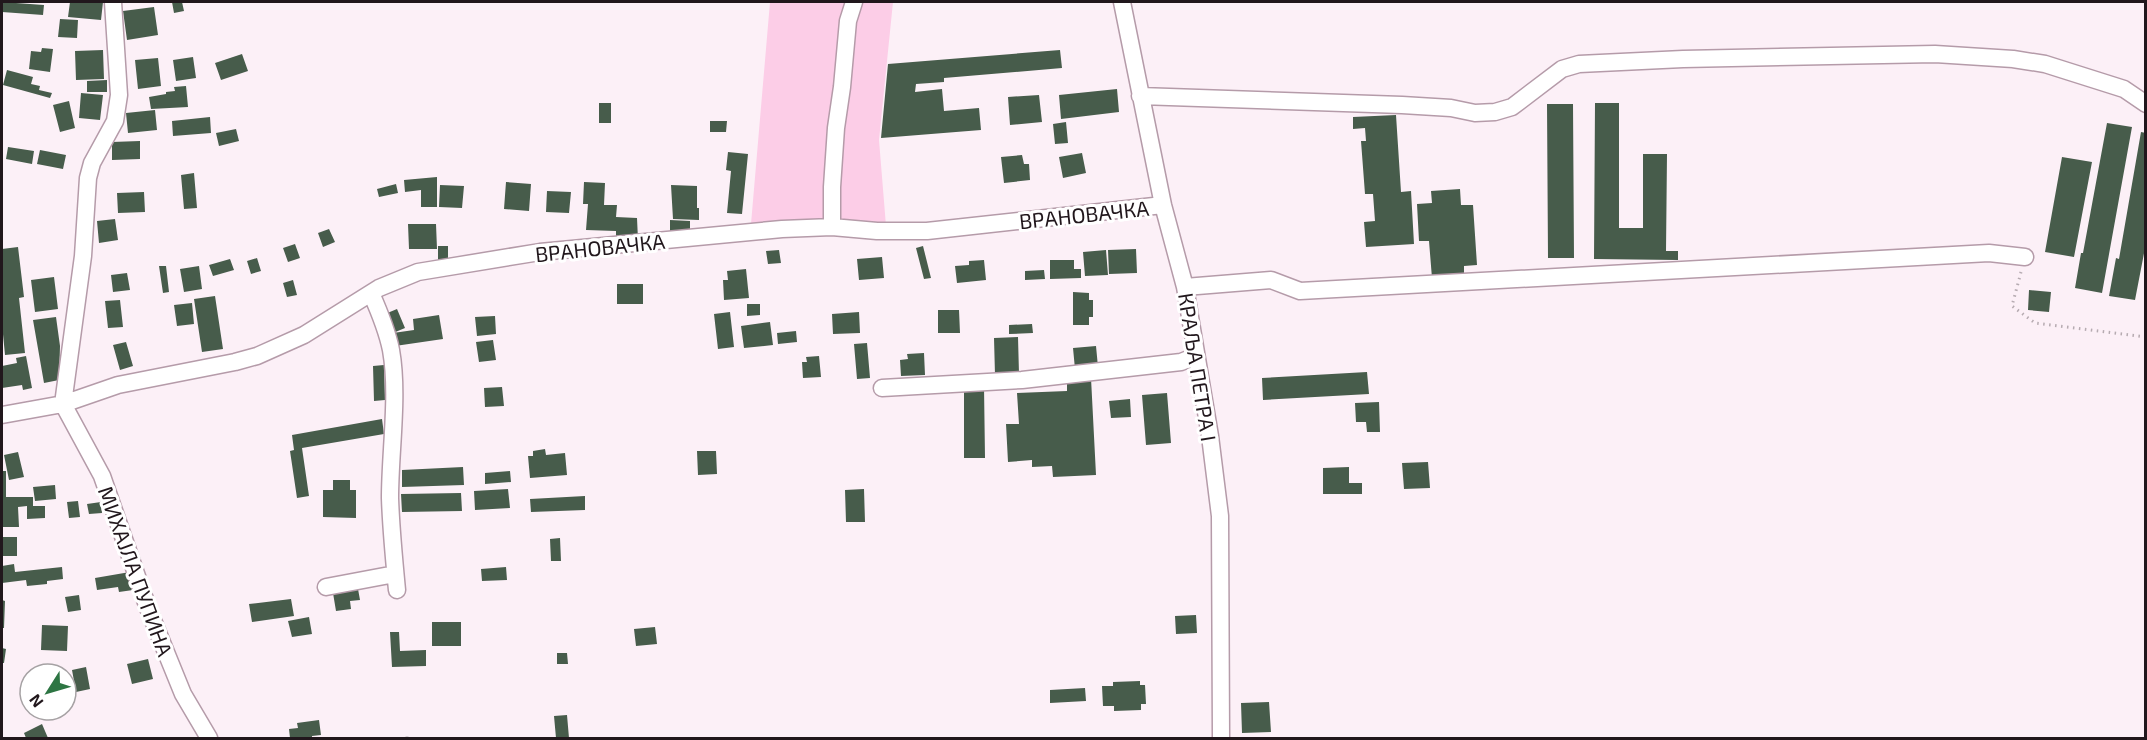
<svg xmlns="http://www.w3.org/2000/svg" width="2147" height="740" font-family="'Exo 2',sans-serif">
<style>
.green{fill:#fccde7}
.building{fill:#475c4b}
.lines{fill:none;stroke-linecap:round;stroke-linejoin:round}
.minor-casing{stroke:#b59ba9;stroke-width:19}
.path{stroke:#b6abb1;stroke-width:3;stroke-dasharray:1.5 4.5;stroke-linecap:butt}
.minor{stroke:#fff;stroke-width:16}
.labels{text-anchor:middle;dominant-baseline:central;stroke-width:6;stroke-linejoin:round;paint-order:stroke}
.street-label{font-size:21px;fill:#21171c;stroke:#fff}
</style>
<rect width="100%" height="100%" fill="#fcf0f7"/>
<path class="green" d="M770 2H893L879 140 886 226 815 219 751 224Z"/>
<path class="building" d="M2 2 44 5 43 15 2 12Z
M70 2H103L101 20 68 17Z
M172 2H182L184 11 174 13Z
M154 7 158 35 127 40 123 11Z
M60 19 78 20 77 38 58 37Z
M42 48 53 49 50 72 29 69 31 51 41 52Z
M103 50 104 79 76 80 75 51Z
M1060 50 1062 68 944 78V82L916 84 915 92 942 89 944 111 979 108 981 130 881 138 888 64Z
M242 54 248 71 221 80 215 63Z
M193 57 196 78 176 81 173 60Z
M158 58 161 86 138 89 135 60Z
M7 70 33 77 31 84 40 86 39 90 52 93 50 98 3 85Z
M107 80V92H87V81Z
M186 86 188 107 151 109 149 97 166 94V92L175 91 174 87Z
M1117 89 1119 112 1061 119 1059 95Z
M81 93 103 95 100 120 79 118Z
M1039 95 1042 122 1010 125 1008 97Z
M69 101 75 128 60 132 53 105Z
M599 103H611V123H599Z
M1595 103H1619V228H1643V154H1667L1666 251H1678V260L1594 259Z
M1547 104H1573L1574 258H1548Z
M155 110 157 130 128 133 126 113Z
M1396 115 1401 192 1411 191 1414 244 1366 247 1364 222 1375 221 1373 194H1365L1361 141H1366L1365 128 1353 129V117Z
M210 117 211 133 173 136 172 121Z
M710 121H727L726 132H710Z
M1066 122 1068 143 1055 144 1053 124Z
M2107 123 2132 127 2102 293 2075 288 2081 253H2083Z
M236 129 239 141 219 146 216 133Z
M2141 132 2146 133V243L2135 300 2109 296 2116 258 2119 259Z
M140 141V159L112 160V142Z
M8 147 34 151 32 164 6 159Z
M40 150 66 155 63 169 37 164Z
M728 152 748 154 742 214 727 213 731 171 726 170Z
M1082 153 1086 173 1063 178 1059 157Z
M1022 155 1024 164H1029L1030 180 1004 183 1001 157Z
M2062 157 2092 162 2074 257 2045 252Z
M194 173 197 208 184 209 181 175Z
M437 177V207H421V190L405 192 404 180Z
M506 182 531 184 529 211 504 209Z
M584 182 605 183 604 205H617L616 217 637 218 638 240H616V231L586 230 588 204H583Z
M396 184 398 193 379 197 377 189Z
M440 185 464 186 462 208 439 207Z
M671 185 697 186V208H699V220L673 219Z
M1460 189 1461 205H1473L1477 265 1464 266V276L1432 278 1429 241H1419L1417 204 1432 203 1431 191Z
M547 191 571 192 569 213 546 212Z
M144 192 145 212 118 213 117 193Z
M115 219 118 240 99 243 97 221Z
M670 220 690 221V233L670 234Z
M408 224H436L437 249H409Z
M329 229 335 242 323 247 318 233Z
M295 244 300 258 288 262 283 248Z
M438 246H448V263H438Z
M923 246 931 278 924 279 916 248Z
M18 247 24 297 19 298 25 353 5 355 2 324V249Z
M1136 249 1137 273 1109 274 1108 250Z
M779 250 781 263 768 264 766 251Z
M1106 250 1108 275 1085 276 1083 252Z
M882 257 884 278 859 280 857 259Z
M257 258 261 271 251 274 247 261Z
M230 259 234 270 213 276 209 265Z
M984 260 986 280 957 283 955 266 969 265V261Z
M1050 260H1074V269H1081V278L1050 279Z
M159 266H166L169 292 163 293Z
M199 266 202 289 184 292 180 269Z
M746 269 749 298 724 300 723 280H728L727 271Z
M1044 270 1045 279 1025 280V271Z
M127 273 130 290 113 292 111 275Z
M54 277 58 309 35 312 31 280Z
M293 280 297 295 287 297 283 283Z
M617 284H643V304H617Z
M2029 290 2051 292 2049 312 2028 310Z
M1073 292 1089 293V300H1093V317H1089V325H1073Z
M215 296 223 349 202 352 194 299Z
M120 300 123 327 108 328 105 301Z
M192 303 194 324 177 326 174 305Z
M747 304H760V315L747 316Z
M397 309 405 328 393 333 385 314Z
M938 310H959L960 333H938Z
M730 312 734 347 718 349 714 314Z
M859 312 860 333 833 334 832 314Z
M439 315 443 339 395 346 393 333 414 330 413 319Z
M495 316 496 334 477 336 475 317Z
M56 317 60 346 59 380 44 383 33 320Z
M770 322 773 345 744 348 741 326Z
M1032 324 1033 333 1009 334V325Z
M796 331 797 342 778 344 777 333Z
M1018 337 1019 374 995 375 994 338Z
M493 340 496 360 479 362 476 342Z
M126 342 133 366 120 370 113 345Z
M867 343 870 378 857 379 854 344Z
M1096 346 1098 367 1075 369 1073 348Z
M924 353 925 375 901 376 900 360 908 359 907 354Z
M26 356 32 388 23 390 22 385 2 388V366L17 363 16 358Z
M819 356 821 377 803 378 802 362H807L806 357Z
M384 365 385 400 374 401 373 366Z
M1367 372 1369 394 1263 400 1262 378Z
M1091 378 1096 475 1053 477 1052 466 1032 467V460L1008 462 1006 424H1019L1017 393 1067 391V379Z
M964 386H984L985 458H964Z
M502 387 504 406 485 407 484 388Z
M1167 393 1171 443 1146 445 1142 395Z
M1130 399 1131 417 1111 418 1109 401Z
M1379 402 1380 432H1367L1366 422H1356L1355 403Z
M382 419 384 434 302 448 309 496 297 498 290 451 294 450 292 435Z
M545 449 546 455 565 453 567 475 530 478 528 456H533V451Z
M697 451H716L717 474 698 475Z
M18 452 24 477 9 480 4 455Z
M1428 462 1430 488 1404 489 1402 463Z
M463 467 464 485 402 487V470Z
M1349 467V483H1362V494H1323V468Z
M2 471H6V497H33V506H45V518L27 519V506L18 507 19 527H2Z
M510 471 511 482 485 484V473Z
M333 480H350V490H356V518L323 517V490H333Z
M55 485 56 499 35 501 33 487Z
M508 489 510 508 475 510 474 491Z
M864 489 865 522H846L845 490Z
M461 493 462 511 402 512 401 494Z
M585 496V510L531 512 530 499Z
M78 501 80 517 69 518 67 502Z
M101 502 102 513 89 514 87 504Z
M2 537H17V556H2Z
M560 538 561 561H551L550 539Z
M14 564 15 572 62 567 63 579 47 581V584L27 586 26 580 2 583V566Z
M506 567 507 580 482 581 481 569Z
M130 572 133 590 119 592 118 587 97 590 95 578Z
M358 589 360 600 350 601 351 609 336 611 333 593Z
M79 595 81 610 68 612 65 597Z
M291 599 294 616 252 622 249 604Z
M2 600 5 601 4 628H2Z
M1196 615 1197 633 1176 634 1175 616Z
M309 617 312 634 292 637 288 621Z
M432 622H461V646H432Z
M42 625 68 626 67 651 41 650Z
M655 627 657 644 636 646 634 629Z
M390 632H399L400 651 426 650V666L392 667Z
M2 648 6 649 4 663H2Z
M557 653H567L568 664H557Z
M148 659 153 679 132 684 127 664Z
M86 667 90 689 76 692 72 670Z
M1140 681V685H1145L1146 704H1141V710L1114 711V706H1103L1102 686H1113V682Z
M1085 688 1086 701 1050 703V690Z
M1269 702 1271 732 1242 733 1241 703Z
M567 715 569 738H556L554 716Z
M319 720 321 735 312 736V738H290L289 729 298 728 297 723Z
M42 724 48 738H26L24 733Z"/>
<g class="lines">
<defs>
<path id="minor" d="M1122 2 1163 205 1185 287 1210 436 1220 516 1221 738
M1140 96 1402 105 1451 108 1475 113 1495 112 1512 107 1562 69 1579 64 1683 59 1935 54 2013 59 2045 64 2124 89 2146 104
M832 227V187L836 128 842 87 848 21 854 2
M1185 287 1271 280 1300 291 1989 253 2025 257
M371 293C379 311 387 330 391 350 399 395 390 451 390 498 391 529 394 559 397 590
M882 388 1022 380 1181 362 1196 356
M63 404 83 256 88 178 92 163 115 121 119 95 113 2
M63 404 102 476 148 608 183 694 209 738
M2 415 63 404 118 385 235 362 257 356 304 335 379 288 418 272 540 252 782 229 832 227 877 231H927L1163 205
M326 587 395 574"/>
</defs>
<use href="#minor" class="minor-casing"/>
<path class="path" d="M2021 272 2012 306 2035 323 2146 337
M407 738V735"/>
<use href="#minor" class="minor"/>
</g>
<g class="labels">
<g class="street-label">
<text transform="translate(1084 214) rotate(-6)">ВРАНОВАЧКА</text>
<text transform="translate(600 247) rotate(-6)">ВРАНОВАЧКА</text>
<text transform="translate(1198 367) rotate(81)">КРАЉА ПЕТРА I</text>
<text transform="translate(136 571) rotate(70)">МИХАЈЛА ПУПИНА</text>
</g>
</g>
<rect width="2147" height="740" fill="none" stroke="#21171c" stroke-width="6"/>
<g transform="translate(48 692) rotate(233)"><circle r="28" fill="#ffffff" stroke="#a6a2a4" stroke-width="1.5"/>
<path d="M0-4.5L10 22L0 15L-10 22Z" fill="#2d7543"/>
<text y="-9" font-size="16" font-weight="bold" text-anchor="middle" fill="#21171c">N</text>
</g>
</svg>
